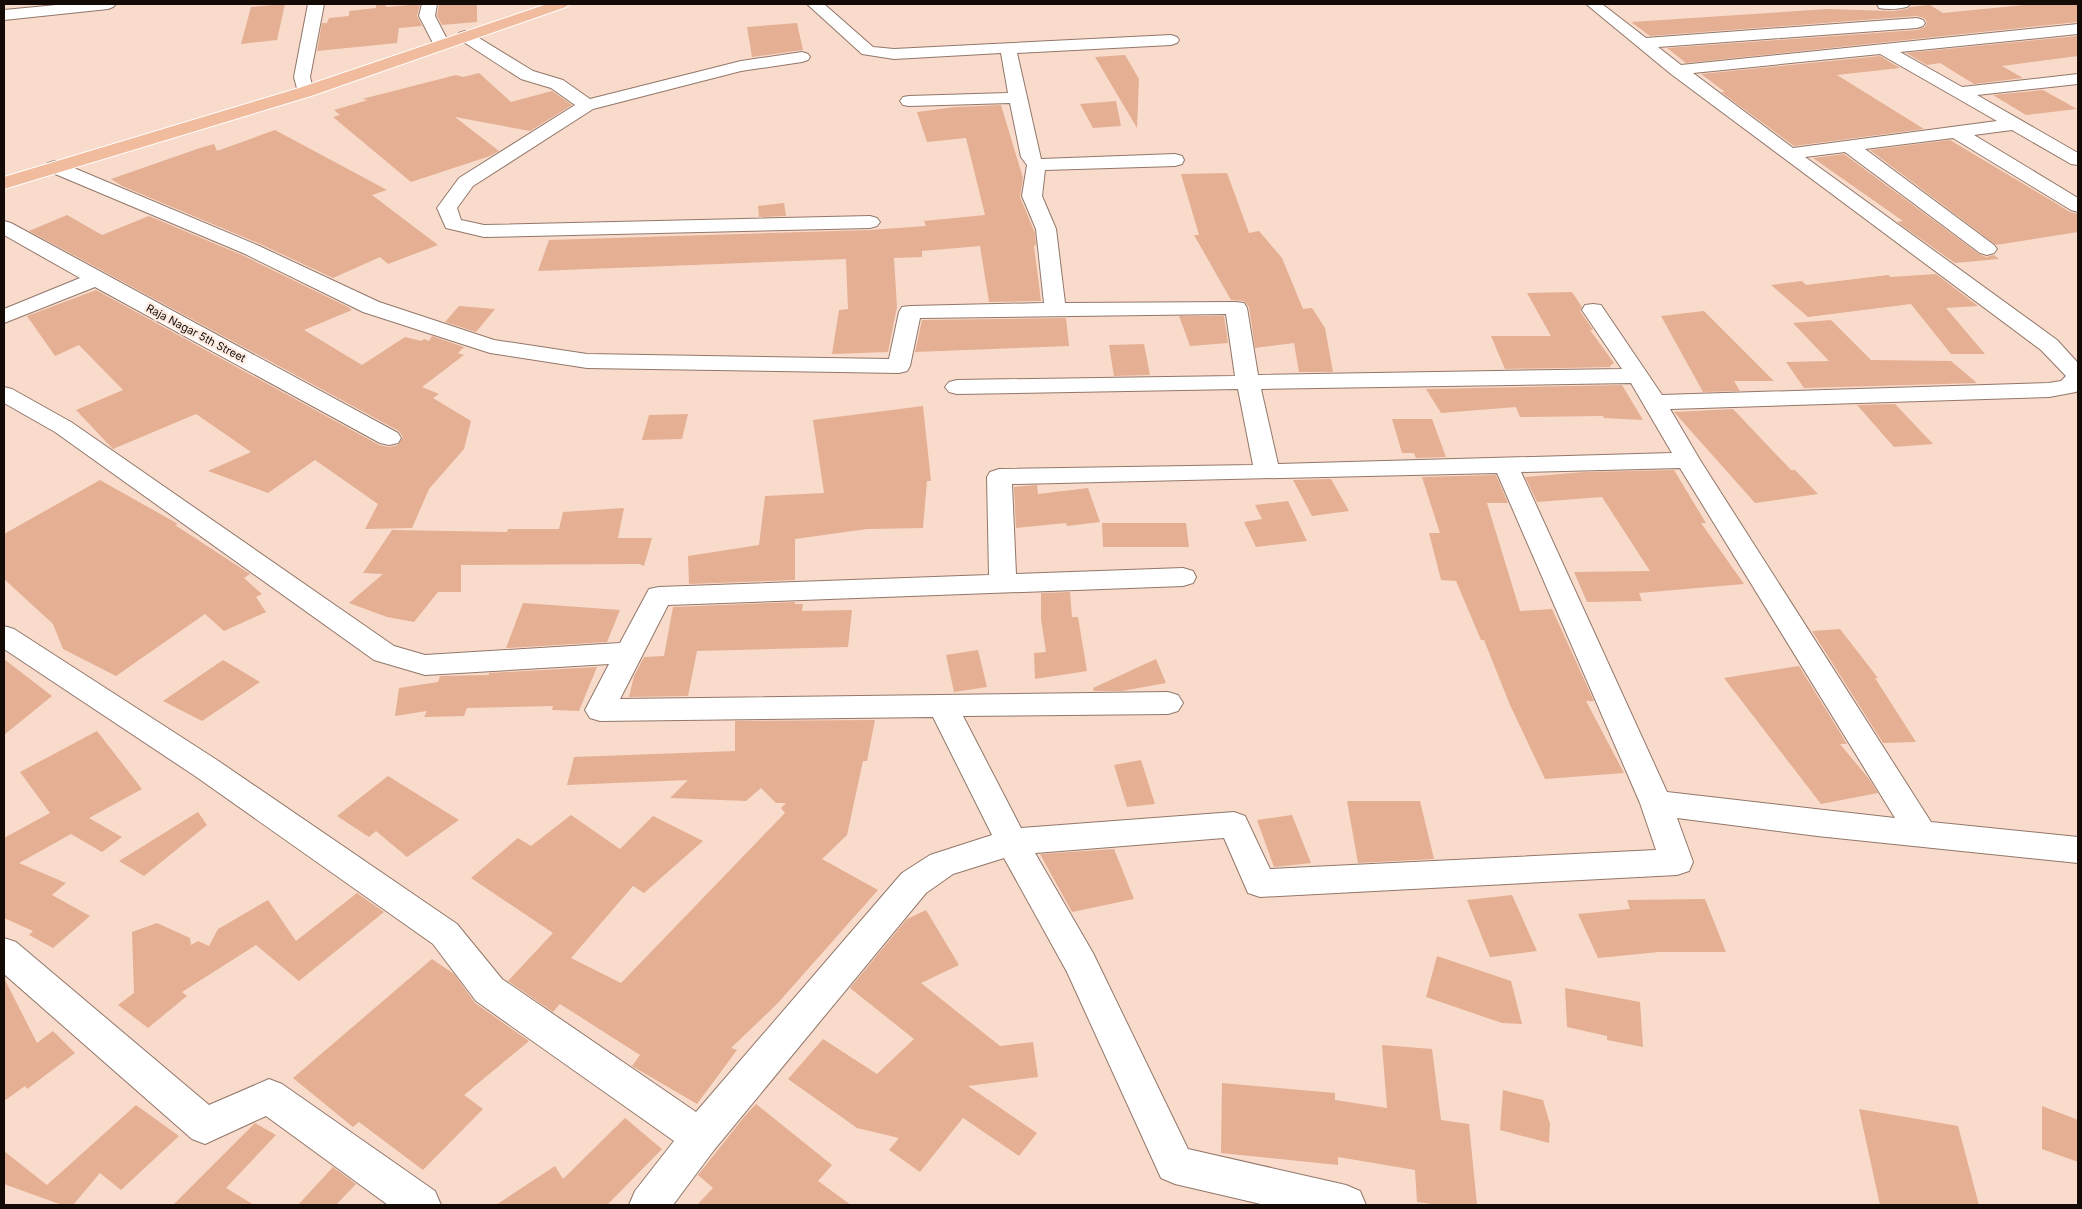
<svg xmlns="http://www.w3.org/2000/svg" width="2082" height="1209" font-family="Inter,sans-serif">
<style>
.building{fill:#e4af93}
.lines{fill:none;stroke-linecap:round;stroke-linejoin:round}
.minor-casing{stroke:#927769;stroke-width:2}
.major-casing{stroke:#fff;stroke-width:2}
.minor{fill:#fff;fill-rule:evenodd}
.major{fill:#f1bb9d;fill-rule:evenodd}
.labels{text-anchor:middle;dominant-baseline:central;stroke-width:4.5;stroke-linejoin:round;paint-order:stroke}
.far-street-label{font-size:11px;fill:#150b06;stroke:#fdebe2}
</style>
<rect width="100%" height="100%" fill="#f9dbcb"/>
<path class="building" d="M285 4 277 40 241 44 251 7Z
M376 4H384L387 7 420 4 417 16 422 26 399 28 397 43 317 51 322 23H327L329 18 349 16V11L376 8Z
M439 4H477V22L442 25 437 16Z
M2035 4H2078V22L1686 63 1667 48 1917 30 1925 27 1927 22 1924 18 1917 16 1650 36 1631 22 1828 9 1893 11 1907 9 1910 7 1930 5 1943 13Z
M797 23 803 50 752 57 747 27Z
M2078 36V56L2002 66 2023 78 1974 84 1940 63 1927 65 1906 53Z
M1125 55 1139 79 1137 128 1095 57Z
M1880 56 1900 68 1837 75 1924 129 1794 146 1721 92H1725L1701 74Z
M479 73 511 102 552 91 572 105 530 131 455 117 499 151 490 156 411 182 333 117 340 115 334 110 368 100 362 99 456 75 463 77Z
M2043 90 2077 109 2026 115 1993 95Z
M1116 101 1121 126 1093 128 1080 104Z
M1001 105 1023 178 1020 197 1035 233 1036 245 1034 246 1041 301 989 302 980 246 922 251V257L894 258 897 307 888 352 832 354 839 310 848 309 846 259 538 271 549 240 870 230 926 226 924 221 985 215 966 138 927 142 917 112 955 107Z
M275 130 387 190 372 195 438 245 388 264 380 257 333 278 258 243 122 186 111 179 200 148 214 144 217 151Z
M1950 140 2052 201 2070 212 2078 214V232L1996 245 1870 150Z
M1844 154 1979 254 1986 257 1994 255 1999 259 1955 263 1897 222 1903 221 1813 158Z
M1227 173 1249 233 1259 231 1282 258 1303 309 1312 308 1325 328 1333 372H1299L1294 343 1255 348 1249 307 1244 301 1231 300 1194 235H1199L1181 174Z
M784 203 786 216 759 217 758 206Z
M67 215 102 235 149 216 242 255 348 307 352 310 304 330 362 365 405 337 421 341 424 339 429 341 432 336 464 347 458 353 464 355 422 387 439 394 433 398 471 421 464 449 429 489 412 528 365 529 378 504 315 460 268 493 208 471 251 452 196 414 113 449 112 448 76 410 123 390 79 345 55 356 27 316 96 290 379 445 389 447 398 445 403 437 399 431 29 231Z
M1936 274 1978 306 1946 308 1985 354H1951L1911 304 1808 317 1771 285 1802 281 1806 285 1888 275 1891 277Z
M1572 292 1582 307 1580 311 1593 330H1590L1614 363 1610 366 1611 367 1505 369 1491 336H1551L1527 293Z
M459 306 495 309 476 332 445 322Z
M1704 311 1774 381H1734L1740 391 1703 392 1661 316Z
M1179 316H1224L1228 343 1190 346Z
M1066 318 1069 346 915 352 922 320Z
M1831 320 1871 360 1951 361 1977 383 1804 388 1786 362 1829 361 1793 323Z
M1144 344 1150 375 1114 376 1109 345Z
M1622 385 1643 420 1604 418 1603 416 1520 417 1516 407 1441 413 1426 389Z
M1895 404 1933 444 1894 447 1857 405Z
M923 406 931 481H927L923 528 867 529 795 539V580L689 584 688 556 759 545 765 496 824 493 813 420Z
M1733 409 1791 470H1795L1818 494 1755 503 1674 412Z
M688 414 682 439 642 440 649 415Z
M1392 419H1432L1446 457 1416 458 1414 453H1402Z
M1674 470 1706 523H1701L1744 584 1639 593 1642 601 1587 602 1574 572 1650 571 1602 497 1537 502 1525 477 1584 472Z
M1496 475 1508 503H1487L1520 611 1552 609 1594 701H1586L1624 773 1545 779 1510 705 1484 640H1481L1456 581 1441 580 1429 533H1440L1422 477Z
M1331 479 1349 511 1312 516 1293 480Z
M100 480 178 524 175 525 250 574 244 578 262 594 256 597 266 612 224 631 205 614 116 676 63 649 53 624 4 579V534Z
M1037 485 1038 494 1088 488 1100 522 1067 526 1066 523 1016 528 1014 487Z
M1288 501 1307 541 1256 547 1244 522 1262 519 1255 505Z
M624 508 618 538H652L644 566 639 564 461 565V592H438L414 622 387 617 349 603 383 574 363 573 392 530 507 532 508 529H559L563 512Z
M1102 523H1186L1189 547H1103Z
M1070 592 1072 617H1078L1087 671 1035 679 1034 653 1046 652 1041 619V593Z
M795 602V604H803L802 611 852 610 848 647 697 651 688 696 629 697 634 676 644 657 664 656 673 607Z
M523 603 620 610 607 642 506 648Z
M1840 629 1878 678H1875L1916 742 1883 743 1812 631Z
M978 650 987 687 954 692 946 655Z
M4 659 52 696 4 735Z
M1156 659 1166 683 1122 691H1094L1093 688Z
M223 660 260 682 202 721 163 701Z
M1799 666 1847 744H1840L1869 779 1878 793 1821 804 1724 678Z
M597 667 579 711 552 710 553 706 467 708 464 716 424 717 427 711 395 716 399 688 438 682 440 676 489 675V673Z
M875 720 867 761H863L847 835 822 859 878 890 777 1004 731 1048 737 1050 697 1104 632 1066 640 1055 560 1004 553 1012 508 981 553 933 471 878 518 838 531 846 571 815 620 849 653 816 703 841 644 893 633 886 571 958 621 983 785 813 781 808 786 803H776L761 788 746 801 670 798 688 780 567 785 574 757 735 751V721Z
M97 731 142 789 89 818 122 837 102 852 71 834 19 863 66 883 52 895 90 916 53 948 29 935 33 931 4 918V838L50 813 20 772Z
M1141 760 1155 804 1127 807 1114 765Z
M388 776 459 820 407 857 376 831 369 837 337 816Z
M1347 801H1420L1434 859 1358 863Z
M198 812 207 825 144 876 119 861Z
M1292 815 1311 863 1274 867 1257 820Z
M1114 849 1134 899 1072 912 1040 854Z
M357 893 384 912 299 981 256 945 182 992 187 996 148 1028 118 1005 134 993 132 932 157 923 190 938 191 945 198 941 209 946 218 929 268 900 296 941Z
M1512 895 1537 951 1490 957 1467 900Z
M1705 899 1726 952H1659L1598 958 1578 914 1630 909 1627 900Z
M926 910 959 965 921 983 1000 1046 1033 1042 1038 1077 968 1086 1037 1133 1019 1156 963 1118 920 1172 889 1150 899 1138 857 1128 788 1079 823 1039 877 1074 914 1039 850 988 907 919Z
M1437 956 1511 981 1522 1024 1502 1023 1426 997Z
M432 959 454 974 475 1003 529 1041 464 1095 483 1109 423 1170 359 1122 353 1127 293 1078Z
M4 978 37 1043 53 1031 75 1053 27 1089 25 1086 4 1101Z
M1565 988 1640 1002 1643 1047 1607 1040V1036L1567 1027Z
M1382 1045 1432 1049 1441 1120 1469 1124 1477 1205H1439L1417 1202 1415 1170 1338 1157V1165L1221 1153 1222 1083 1335 1093V1100L1387 1108Z
M1503 1090 1543 1100 1550 1124 1549 1143 1500 1130Z
M756 1104 832 1165 818 1181 851 1205H697L713 1188 698 1175 744 1117Z
M136 1105 179 1136 121 1190 100 1173 73 1205H62L4 1184V1151L47 1185Z
M2042 1106 2078 1120V1162L2042 1149Z
M1859 1109 1958 1126 1979 1205H1880Z
M625 1118 662 1149 607 1205H496L555 1166 563 1179Z
M255 1123 276 1135 226 1188 254 1205H173Z
M333 1167 356 1184 336 1205H298Z"/>
<g class="lines">
<defs>
<path id="minor" d="M67 4H116L113 7 108 9 4 20V10Z
M308 4H324L310 77 314 92 311 96H299L294 77Z
M422 4H437L435 16 450 45 448 48H436L434 45 419 16Z
M807 4H824L873 47 894 49 1171 35 1177 37 1179 40 1177 43 1171 45 1017 53 1041 159 1175 154 1182 156 1184 160 1182 164 1175 166 1045 170 1042 196 1056 229 1065 303 1236 302 1244 303 1247 308 1258 375 1622 369 1582 310 1585 305 1593 304 1601 305 1662 395 2049 383 2061 381 2066 376 2041 350 1671 74 1586 4H1602L1646 38 1917 18 1923 20 1925 23 1923 26 1917 28 1658 47 1681 65 2078 24V34L1900 52 1962 87 2078 74V84L1977 95 2078 153V165L2071 164 2012 130 1974 135 2078 198V212L2071 210 1953 138 1865 149 1994 245 1997 249 1994 253 1987 255 1980 253 1845 152 1805 157 2057 340 2078 363V390L2076 392 2049 397 1670 409 1700 460 1931 822 2078 837V863L1817 836 1677 818 1693 862 1689 871 1677 875 1260 897 1248 893 1224 838 1035 853 1093 953 1188 1149 1346 1185 1360 1191 1366 1205H1265L1175 1184 1161 1178 1067 972 1004 858 953 874 926 893 714 1150 673 1205H629L635 1191 674 1141 476 1001 433 944 195 776 4 649V626L14 629 217 760 457 924 502 979 696 1112 902 873 930 855 992 835 933 717 600 721 590 718 585 710 609 664 425 675 374 660 55 432 4 403V387L12 389 71 422 394 646 425 655 620 643 649 589 659 587 989 575 987 477 990 472 999 469 1253 465 1238 389 957 394 949 392 945 387 949 382 957 380 1235 376 1226 314 920 318 910 366 907 371 899 373 587 368 490 353 363 312 243 253 48 171 46 167 48 163 55 161 62 163 257 245 379 302 494 340 587 354 889 359 899 312 902 307 910 306 1044 303 1036 229 1022 196 1027 165 1021 157 1010 103 909 106 903 105 900 101 903 97 909 96 1008 93 1001 53 894 59 862 54ZM1880 54 1997 121 1793 148 1693 73ZM1631 383 1672 453 1278 464 1261 389ZM1680 468 1895 818 1667 792 1521 472ZM1497 473 1640 803 1656 850 1270 869 1245 816 1234 812 1021 828 963 716 1168 714 1178 711 1183 703 1178 695 1168 692 620 699 668 605 1183 586 1193 583 1196 577 1193 571 1183 568 1016 574 1012 484Z
M1877 4H1910L1907 7C1898 9 1888 10 1879 8Z
M465 31 471 33 533 71 563 80 590 99 741 61 802 52 808 54 810 57 808 60 802 62 741 71 593 109 473 186 457 208 461 220 484 225 870 216 877 218 880 222 877 226 870 228 484 237 446 228 437 208 459 178 575 105 551 88 521 79 459 39 457 36 459 33Z
M4 221 11 223 398 433 401 438 398 443 389 445 380 443 95 287 4 323V309L80 278 4 235Z
M4 938 16 942 209 1105 269 1079 282 1084 435 1191 441 1205H388L266 1116 205 1144 192 1139 4 974Z"/>
<path id="major" d="M547 4H569L566 7 311 96 4 189V177L299 88Z"/>
</defs>
<use href="#minor" class="minor-casing"/>
<use href="#major" class="major-casing"/>
<use href="#minor" class="minor"/>
<use href="#major" class="major"/>
</g>
<g class="labels">
<g class="far-street-label">
<text transform="translate(196 333) rotate(28)">Raja Nagar 5th Street</text>
</g>
</g>
<rect width="2082" height="1209" fill="none" stroke="#150b06" stroke-width="10"/>
</svg>
